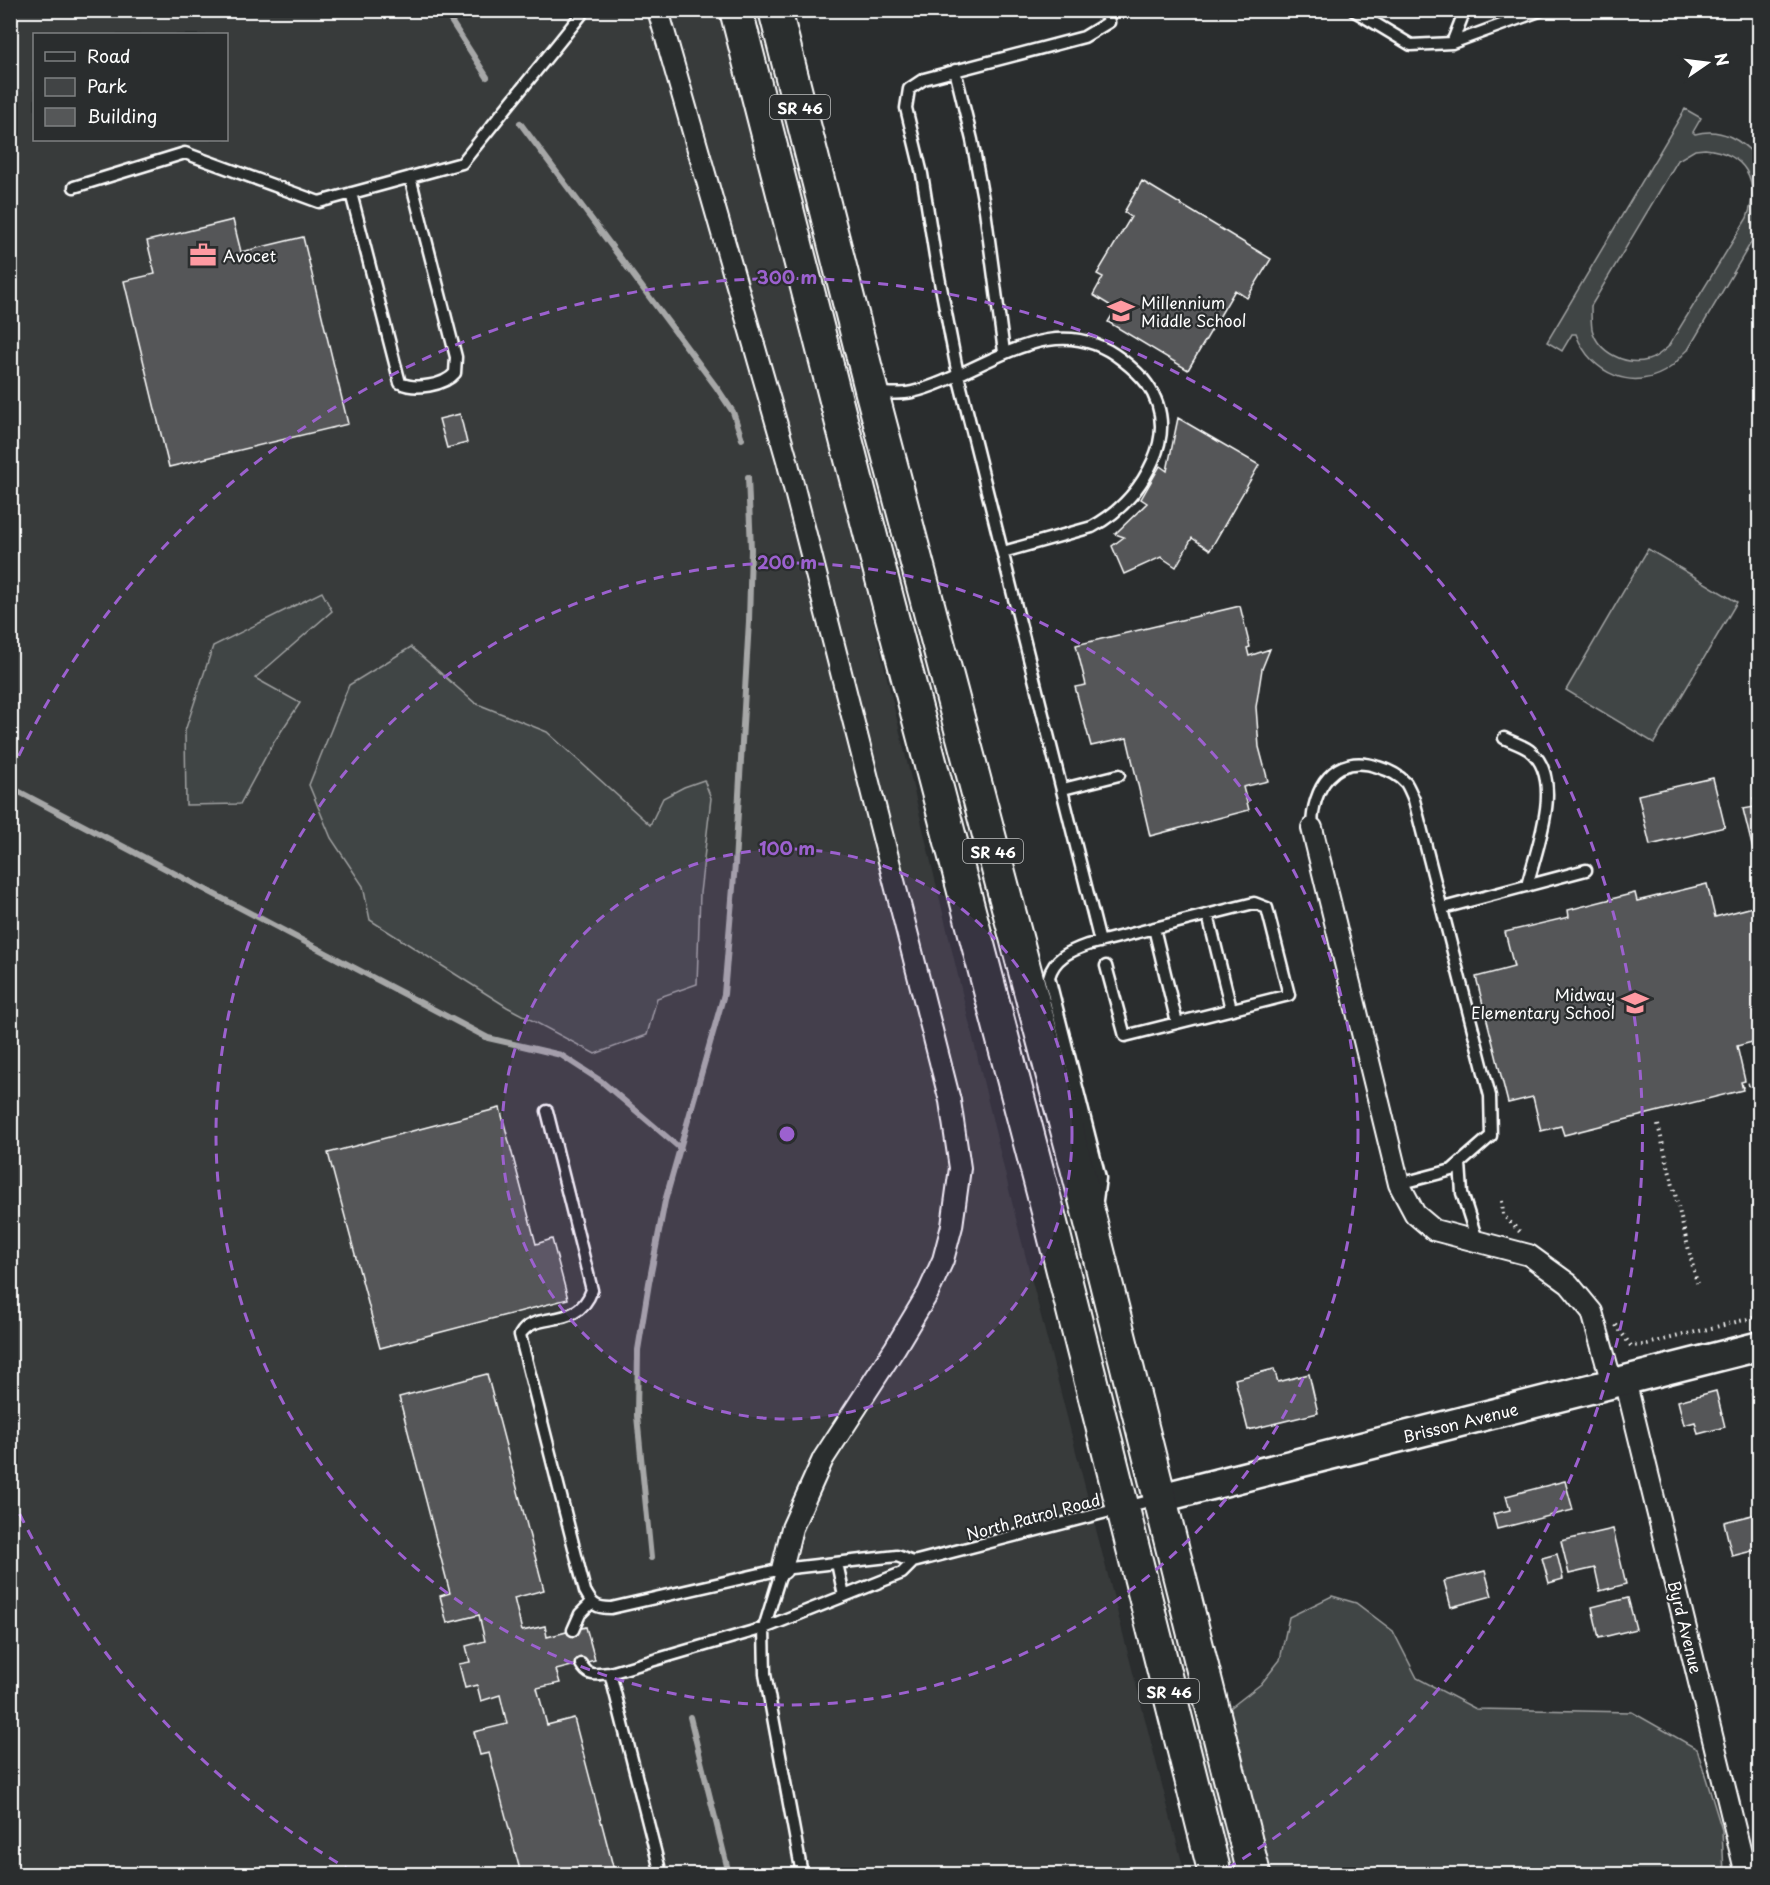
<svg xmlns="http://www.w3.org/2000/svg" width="1770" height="1885" font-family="'Playpen Sans',sans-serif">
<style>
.built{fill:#373a3b;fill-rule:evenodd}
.green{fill:#414445;stroke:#a0a2a2;stroke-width:1.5;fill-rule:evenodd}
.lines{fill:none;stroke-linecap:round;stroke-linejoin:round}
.stream{stroke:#a6a7a7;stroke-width:6}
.building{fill:#555758;stroke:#fff;stroke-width:1.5}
.lane-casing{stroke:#fff;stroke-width:15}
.street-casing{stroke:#fff;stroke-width:24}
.secondary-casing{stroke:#fff;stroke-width:33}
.primary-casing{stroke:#fff;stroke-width:36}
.path{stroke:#fff;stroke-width:4;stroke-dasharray:1.5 4.5;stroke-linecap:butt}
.lane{stroke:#2a2d2e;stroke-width:10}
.street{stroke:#2a2d2e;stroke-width:20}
.secondary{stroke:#2a2d2e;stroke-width:28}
.primary{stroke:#2a2d2e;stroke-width:32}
.ring{fill:none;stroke:#9c61cf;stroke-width:3;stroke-dasharray:10 8}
.labels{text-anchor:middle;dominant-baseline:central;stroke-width:4.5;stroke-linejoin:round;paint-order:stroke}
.shield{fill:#2a2d2e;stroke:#bfc0c0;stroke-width:1.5}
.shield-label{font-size:15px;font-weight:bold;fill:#fff}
.poi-label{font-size:16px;fill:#fff;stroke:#2a2d2e;text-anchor:start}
.street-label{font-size:16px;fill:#fff;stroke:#2a2d2e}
.centre{fill:#9c61cf;stroke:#2a2d2e;stroke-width:3}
.ring-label{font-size:18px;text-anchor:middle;font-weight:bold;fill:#9c61cf;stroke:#2a2d2e;stroke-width:4.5;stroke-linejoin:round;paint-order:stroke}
</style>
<rect width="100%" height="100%" fill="#2a2d2e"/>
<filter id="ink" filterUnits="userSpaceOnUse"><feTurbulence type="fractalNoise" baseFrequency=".0167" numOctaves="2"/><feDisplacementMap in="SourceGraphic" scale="12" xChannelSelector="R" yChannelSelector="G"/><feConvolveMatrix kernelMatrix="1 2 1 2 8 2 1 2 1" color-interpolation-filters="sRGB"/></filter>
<g filter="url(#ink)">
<path class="built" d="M11 11H728L1017 1223 1185 1874H11ZM34 34H226V140H34Z"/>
<path class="green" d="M1685 109 1701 118 1693 132 1695 134C1722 127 1741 140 1759 159V229L1688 350C1682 355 1677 362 1671 367 1635 394 1590 374 1576 334H1572L1562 351 1547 342ZM1705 149C1745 153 1761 180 1747 218L1668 347C1662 352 1656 358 1648 360 1626 366 1598 353 1592 329 1591 322 1591 313 1591 306L1678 160 1695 150Z
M1648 549 1737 602 1654 743 1566 690Z
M322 592 332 611 255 678 300 703 272 745 240 804 186 805 185 731 213 646Z
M411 647 475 703 547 732 650 825 663 798 684 787 704 780 711 798 700 893 697 984 657 998 647 1035 595 1054 507 1007 370 920 363 886 331 838 309 785 349 685Z
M1332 1596 1356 1603 1393 1631 1417 1678 1476 1709 1632 1712 1697 1749 1722 1830 1724 1874H1266L1225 1712 1261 1684 1280 1660 1289 1617Z
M1206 1726 1243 1874H1226L1192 1737Z"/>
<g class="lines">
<path class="stream" d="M444 10 487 77
M520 123 717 388 733 412 742 439
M10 787 488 1038 561 1055 601 1081 681 1149
M651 1558 637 1416 638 1350 649 1283 665 1201 724 994 735 864 749 621 751 549 748 477
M690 1717 729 1874"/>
</g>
<path class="building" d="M1142 181 1271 259 1247 298 1235 290 1188 370 1108 322 1116 309 1093 295 1103 277 1097 274 1131 217 1124 212Z
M233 220 241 252 303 237 348 424 169 467 124 281 155 274 147 241Z
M460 414 467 443 447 448 439 419Z
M1178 418 1259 465 1210 550 1192 538 1176 567 1161 557 1124 574 1112 546 1124 537 1115 534 1147 503 1141 499 1160 466 1167 471Z
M1240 606 1250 647 1247 648 1249 656 1270 649 1262 669 1256 707 1259 747 1268 781 1243 787 1249 810 1150 836 1127 738 1091 746 1075 687 1086 685 1076 645Z
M1713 778 1725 827 1650 845 1638 795Z
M1760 796V866H1757L1743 809 1755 807 1753 798Z
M1707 884 1715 917 1753 907 1760 931V1040L1737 1046 1745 1081 1741 1082 1743 1090 1564 1135 1561 1126 1541 1131 1533 1097 1508 1103 1476 977 1514 967 1505 932 1569 917 1568 910 1635 893 1637 901Z
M500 1108 536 1244 552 1239 568 1299 380 1348 328 1153Z
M1274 1369 1278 1382 1309 1374 1318 1413 1248 1430 1235 1379Z
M487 1374 544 1590 514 1598 522 1631 545 1626 547 1637 586 1627 595 1660 556 1670 560 1683 537 1688 547 1725 574 1718 615 1874H521L489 1753 480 1755 474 1732 507 1724 500 1695 481 1701 477 1685 465 1688 459 1664 470 1662 466 1646 485 1641 479 1615 447 1623 440 1596 450 1593 399 1397Z
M1716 1391 1725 1427 1698 1434 1695 1422 1684 1425 1678 1401Z
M1760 1392V1424L1752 1394Z
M1565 1481 1573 1510 1497 1529 1493 1514 1510 1510 1506 1496Z
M1760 1513V1549L1732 1556 1724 1522Z
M1613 1529 1626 1584 1600 1591 1595 1568 1569 1574 1561 1541Z
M1557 1554 1563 1579 1549 1583 1542 1558Z
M1485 1571 1492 1596 1451 1607 1444 1581Z
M1628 1598 1636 1629 1599 1638 1592 1607Z"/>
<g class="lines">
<defs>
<path id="lane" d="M1353 10 1411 45 1452 43 1542 10
M1452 43 1465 10
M955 70 972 140 985 210 1004 352
M74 187 185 153 319 202 462 163 585 10
M351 193 400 383C415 390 444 386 455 373L456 357 410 177
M876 393C887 393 901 395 912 392 980 376 1051 304 1121 359 1130 366 1140 374 1147 384 1164 408 1165 434 1153 461 1140 490 1120 512 1092 527L1003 552
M1504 738C1512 742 1522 745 1529 750 1566 778 1536 849 1527 886
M1063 789 1119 775
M1312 828C1312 789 1334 752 1378 767 1388 770 1399 775 1406 783 1409 788 1412 795 1414 800L1490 1096 1491 1136 1452 1170 1399 1184
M1443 908 1586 870
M1208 915 1231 1009
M1154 928 1177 1023
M1100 942 958 375 935 256 922 174 906 108 909 89 924 79 1084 37 1109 22 1106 10
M547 1111 592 1290C577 1332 534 1309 520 1335L585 1591C592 1604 595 1608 611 1608L782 1569 897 1556 913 1562
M1460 1163 1462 1193 1477 1240
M1097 1200 1100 1178 1049 977C1054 958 1070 951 1087 945L1254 903 1267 908 1289 995 1125 1036 1106 966
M837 1563 844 1596
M782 1569 764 1628 765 1674 802 1874
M573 1630 580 1614 591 1603
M581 1664C589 1678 595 1674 610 1673
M661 1874 610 1673 764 1628 902 1573 913 1562 1157 1499"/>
<path id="street" d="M658 10 787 460 950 1101 960 1168 952 1226 943 1260 928 1293 895 1348 823 1459 792 1528 782 1569
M1312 828 1399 1184 1415 1214 1434 1230 1529 1255 1569 1284 1592 1312 1612 1383
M1625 1380 1746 1874"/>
<path id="secondary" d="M1160 1498 1760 1346"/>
<path id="primary" d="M736 10 870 533 1051 1223 1215 1874
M775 10 872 393 1080 1179 1254 1874"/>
</defs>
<use href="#lane" class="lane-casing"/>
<use href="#street" class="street-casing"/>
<use href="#secondary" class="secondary-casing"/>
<use href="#primary" class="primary-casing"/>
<path class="path" d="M1742 1086 1760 1082
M1658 1125 1697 1283
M1502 1201 1503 1215 1521 1233
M1616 1325 1631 1346 1643 1345 1760 1316"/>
<use href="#lane" class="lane"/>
<use href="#street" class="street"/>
<use href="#secondary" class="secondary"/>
<use href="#primary" class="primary"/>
</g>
</g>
<circle cx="787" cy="1134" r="285" fill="#9c61cf" fill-opacity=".12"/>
<g class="ring">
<circle cx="787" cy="1134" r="285"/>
<circle cx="787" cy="1134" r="571"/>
<path d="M353 1872A856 856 0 0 1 11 1496M11 772A856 856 0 1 1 1221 1872"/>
</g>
<defs>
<symbol id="office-bare" viewBox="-9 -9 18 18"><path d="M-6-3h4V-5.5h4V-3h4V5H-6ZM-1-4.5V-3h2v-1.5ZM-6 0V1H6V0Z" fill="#ff9aa2" stroke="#2a2d2e" stroke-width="2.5" paint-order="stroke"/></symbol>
<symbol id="school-bare" viewBox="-9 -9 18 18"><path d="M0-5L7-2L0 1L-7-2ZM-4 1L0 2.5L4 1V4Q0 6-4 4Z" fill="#ff9aa2" stroke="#2a2d2e" stroke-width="2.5" paint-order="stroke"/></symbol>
</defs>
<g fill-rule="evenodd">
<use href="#office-bare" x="184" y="236" width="38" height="38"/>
<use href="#school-bare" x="1102" y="292" width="38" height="38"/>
<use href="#school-bare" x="1616" y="984" width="38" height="38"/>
</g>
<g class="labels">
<g class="shield">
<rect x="770" y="95" width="60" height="24" rx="4.5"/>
<rect x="963" y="839" width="60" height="24" rx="4.5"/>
<rect x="1139" y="1679" width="60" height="24" rx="4.5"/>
</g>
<g class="shield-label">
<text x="800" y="107">SR 46</text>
<text x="993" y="851">SR 46</text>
<text x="1169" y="1691">SR 46</text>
</g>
<g class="poi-label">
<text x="223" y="255">Avocet</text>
<text x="1141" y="302">Millennium<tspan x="1141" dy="18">Middle School</tspan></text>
<text x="1615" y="994" text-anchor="end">Midway<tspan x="1615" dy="18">Elementary School</tspan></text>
</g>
<g class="street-label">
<text transform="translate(1460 1422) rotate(-14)">Brisson Avenue</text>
<text transform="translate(1033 1516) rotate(-15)">North Patrol Road</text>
<text transform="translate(1686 1627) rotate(76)">Byrd Avenue</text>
</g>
</g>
<circle cx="787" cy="1134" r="9" class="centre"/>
<g class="ring-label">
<text x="787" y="284">300 m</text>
<text x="787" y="569">200 m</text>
<text x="787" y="855">100 m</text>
</g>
<rect width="1770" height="1885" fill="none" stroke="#2a2d2e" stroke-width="36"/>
<rect x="18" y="18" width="1734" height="1849" fill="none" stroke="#fff" stroke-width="2" filter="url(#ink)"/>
<rect x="33" y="33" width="195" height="108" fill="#2a2d2e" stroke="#7f8182" stroke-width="1.5"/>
<rect x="45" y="52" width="30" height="9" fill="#2a2d2e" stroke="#7f8182" stroke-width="1.5"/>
<text x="87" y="63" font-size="18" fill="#ffffff">Road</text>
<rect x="45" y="78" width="30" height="18" fill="#414445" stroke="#7f8182" stroke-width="1.5"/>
<text x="87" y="93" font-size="18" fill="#ffffff">Park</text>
<rect x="45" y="108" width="30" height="18" fill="#555758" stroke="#7f8182" stroke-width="1.5"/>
<text x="87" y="123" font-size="18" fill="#ffffff">Building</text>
<g transform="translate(1707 63) rotate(76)" stroke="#2a2d2e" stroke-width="4.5" paint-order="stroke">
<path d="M0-4.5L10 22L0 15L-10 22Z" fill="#ffffff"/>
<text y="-9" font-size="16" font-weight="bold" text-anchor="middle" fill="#ffffff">N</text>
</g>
</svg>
